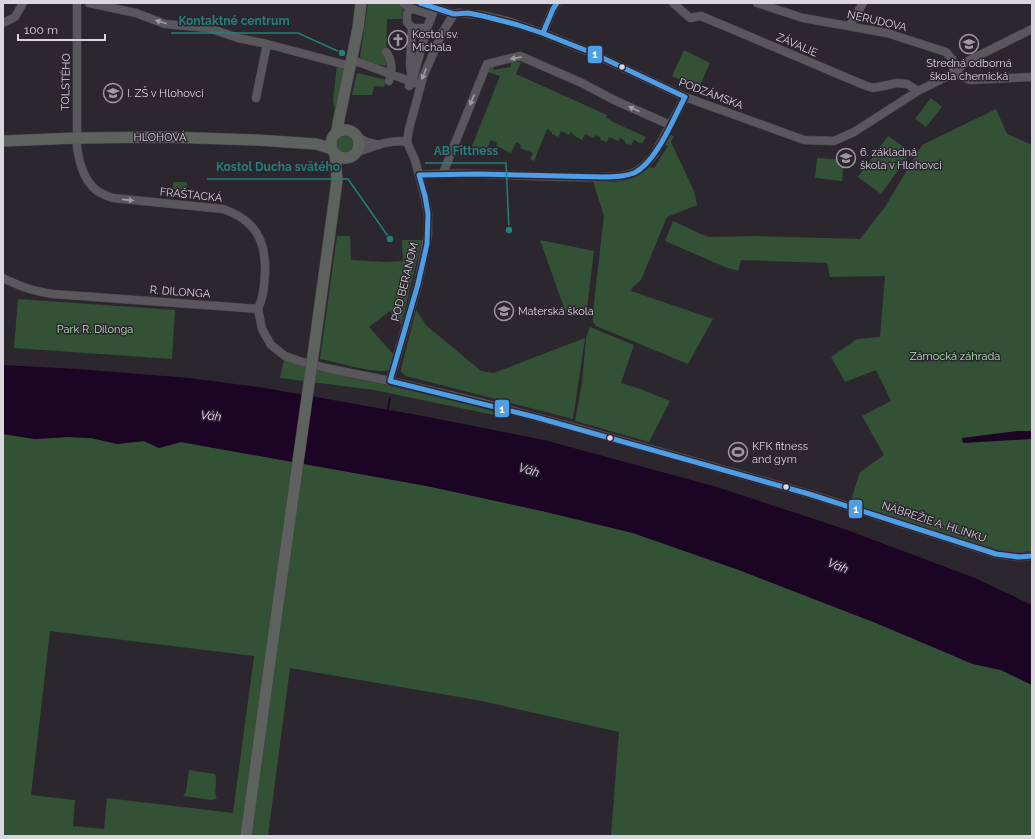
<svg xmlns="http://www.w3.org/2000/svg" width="1035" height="839" font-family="Raleway,sans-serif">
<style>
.green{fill:#335135;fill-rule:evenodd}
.water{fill:#1c0425}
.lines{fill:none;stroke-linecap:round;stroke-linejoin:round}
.stream{stroke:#1c0425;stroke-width:1.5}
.minor-casing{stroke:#48444a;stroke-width:9}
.major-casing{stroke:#48444a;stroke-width:12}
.minor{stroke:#5a575c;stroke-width:8}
.major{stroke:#5d625f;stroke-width:11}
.major-bridge-casing{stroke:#48444a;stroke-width:12;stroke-linecap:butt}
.major-bridge{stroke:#5d625f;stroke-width:11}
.bus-1-casing{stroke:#2d2431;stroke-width:8}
.bus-1{stroke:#4d9ee5;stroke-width:5}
.oneway{fill:#a19ca3}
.bus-dot{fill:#dbd5dd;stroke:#2d2431;stroke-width:1.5}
.labels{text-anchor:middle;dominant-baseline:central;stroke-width:3;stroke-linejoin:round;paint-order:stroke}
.street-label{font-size:11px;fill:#dbd5dd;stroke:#2d2431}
.poi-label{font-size:11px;fill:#dbd5dd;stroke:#2d2431;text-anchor:start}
.park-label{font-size:11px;fill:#aaeaad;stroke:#2d2431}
.water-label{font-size:12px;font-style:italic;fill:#f0d3fd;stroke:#2d2431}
.leader{fill:none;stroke:#238079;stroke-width:1.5}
.callout-dot{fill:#238079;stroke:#2d2431;stroke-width:1.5}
.callout-label{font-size:12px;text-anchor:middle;font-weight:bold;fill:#238079;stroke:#2d2431;stroke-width:3;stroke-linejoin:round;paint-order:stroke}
.line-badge{stroke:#2d2431;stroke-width:1.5}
.badge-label{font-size:11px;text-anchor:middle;font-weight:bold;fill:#fff}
</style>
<rect width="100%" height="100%" fill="#2c272e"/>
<path class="green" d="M368 3H398L403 6 402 19H387L386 66 364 61 360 57Z
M684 50 710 63 699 88 672 76Z
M510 62H521L516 74 607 115 606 117 613 122 646 137 642 144 634 140 631 145 625 143V141L620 138 618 141 609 137 607 142 600 140 601 138 595 135 594 138 585 134 582 140 576 137 571 132 569 135 561 131 558 137 552 134V132L547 129 534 161 530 159 533 153 520 148 521 145 516 142 511 153 496 146 497 143 491 140C484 154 484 155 468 156L500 76 488 72 490 66 493 65 494 70 511 67Z
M337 65 342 67 344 71 335 122H332L335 110 333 100Z
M357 73 386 80 384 87 374 86 372 95H352Z
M931 98 942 107 926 127 915 119Z
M996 109 1007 134 1032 145V551L1009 553 850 503 860 472 884 455 862 416 891 401 876 370 845 382 831 357 857 339 880 337 885 276 830 277 827 263 741 260 738 271 725 267 665 241 673 221 701 234 710 237 755 236 860 239 885 207 922 145Z
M670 135 674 136 671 142 694 191 697 205 667 217 641 280 633 287 631 291 713 319 688 364 596 326 593 322V311L604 216 593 181C619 183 629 183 650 167L654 168 668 146 665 145Z
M888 136 911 152 881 194 858 177Z
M337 144a8 8 0 1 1 16 0a8 8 0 1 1-16 0Z
M817 158 844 160 842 181 815 178Z
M173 182H187V190L173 189Z
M337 236H350L351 260 384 262 403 261 402 240H422L401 325 390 311 369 327 395 356C393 360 392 368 388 370 380 375 331 361 320 359Z
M540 240 594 251 587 309 567 316Z
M18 299 175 310 172 359 14 348Z
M416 310 427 326 481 371 494 373 585 338 573 419 406 376 401 372V369Z
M590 327 634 345 621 383 640 389 670 401 649 442 575 421 582 383 586 338Z
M284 359 323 371 474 405 504 415V417L374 390 280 378Z
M3 434 35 439 68 437 91 438 117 444 144 441 159 448 181 442 427 486 542 511 633 533 739 570 876 623 973 664 1001 670 1032 685V836H611L619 732 482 701 290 668 268 836H3ZM50 631 254 656 233 813 107 798 104 829 73 826 75 800 31 795Z
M189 770 215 774C218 782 213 791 217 798L212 800 183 796 186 792Z"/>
<path class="water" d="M3 365 77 369 189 378 265 388 423 416 544 440 717 487 847 530 975 578 1032 605V685L1001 670 973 664 876 623 739 570 633 533 542 511 427 486 181 442 159 448 144 441 117 444 91 438 68 437 35 439 3 434Z
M1017 431H1032V439L963 443 962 438Z"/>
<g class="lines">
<path class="stream" d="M388 409 390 398"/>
<defs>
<path id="minor" d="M77 3V147C79 162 84 180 96 190 101 194 107 196 113 198L223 209C255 220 266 240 265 272 264 287 264 295 258 309
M89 3 136 13 165 24 209 28 238 38 267 44 350 66
M420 3 454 14 458 13 481 15 507 21 543 33 594 54 685 97 804 140 834 141 854 132 918 91 954 73 966 62 1032 29
M673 3 690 18 701 16 864 85 873 88 897 83 907 84 918 91
M757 3 803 18 887 33 946 52 952 59 954 73
M404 4 410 8 432 15
M410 8 407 14V22L412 28 410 64 412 82
M3 23 15 17 23 3
M850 25 863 3
M412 28H427L433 13
M543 33 553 9 557 3
M386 52C392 59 393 72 389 81
M358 62 415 83
M954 73 970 80 1032 77
M409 86 412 82 427 28
M256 98 267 44
M355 136 367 142 379 145
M355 153C371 147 390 139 407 142
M443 173 487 64 520 56 582 83 614 100 670 125
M419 175C471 171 523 177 575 177 590 177 617 179 630 174 640 171 647 163 654 155L685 97
M3 278C21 287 33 291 53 294L258 309 262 329 271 345 285 356 299 361 326 368 390 381 483 403 573 427 813 495 996 554 1019 557 1032 556
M390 381 418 284 428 234V214L425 198 415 160 407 142 409 129 423 77 442 33 454 14"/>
<path id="major" d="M331 144a14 14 0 1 1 28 0a14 14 0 1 1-28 0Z
M336 134 358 28 361 3
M3 141 77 138 167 137 257 140 316 144 332 149
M316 334 337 181 335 153
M246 836 272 647"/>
</defs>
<use href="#minor" class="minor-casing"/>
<use href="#major" class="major-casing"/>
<use href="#minor" class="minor"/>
<use href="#major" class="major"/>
<defs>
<path id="major-bridge" d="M272 647 316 334"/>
</defs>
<use href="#major-bridge" class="major-bridge-casing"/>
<use href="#major-bridge" class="major-bridge"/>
<defs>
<path id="bus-1" d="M420 3 454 14 468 13 483 16 518 25 542 33 590 52 685 97C673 119 656 163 634 173 624 177 613 177 603 177L478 174 419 175 425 196 428 214 427 244 418 284 390 381 535 417 809 494 996 554 1019 557 1032 556
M543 33 553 9 557 3"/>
</defs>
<use href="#bus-1" class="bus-1-casing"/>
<use href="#bus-1" class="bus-1"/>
</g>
<defs><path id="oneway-solid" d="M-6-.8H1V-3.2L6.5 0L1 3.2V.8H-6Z"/></defs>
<g class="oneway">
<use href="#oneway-solid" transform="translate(161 22) rotate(-162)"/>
<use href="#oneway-solid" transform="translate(516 58) rotate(171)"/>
<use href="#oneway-solid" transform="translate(424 74) rotate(112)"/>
<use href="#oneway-solid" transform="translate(472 100) rotate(112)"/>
<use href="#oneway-solid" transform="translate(634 109) rotate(-156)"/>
<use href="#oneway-solid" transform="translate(128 200) rotate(6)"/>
</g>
<defs>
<symbol id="church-ring" viewBox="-11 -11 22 22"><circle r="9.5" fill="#2d2431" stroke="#9e98a0" stroke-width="1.5"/><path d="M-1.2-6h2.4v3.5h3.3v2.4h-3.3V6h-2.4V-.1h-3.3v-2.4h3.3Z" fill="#9e98a0"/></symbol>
<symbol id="school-ring" viewBox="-11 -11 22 22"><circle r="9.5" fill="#2d2431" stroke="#9e98a0" stroke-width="1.5"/><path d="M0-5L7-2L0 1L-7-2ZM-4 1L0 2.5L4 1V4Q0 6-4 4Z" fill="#9e98a0"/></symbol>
<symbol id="stadium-ring" viewBox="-11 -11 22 22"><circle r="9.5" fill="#2d2431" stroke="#9e98a0" stroke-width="1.5"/><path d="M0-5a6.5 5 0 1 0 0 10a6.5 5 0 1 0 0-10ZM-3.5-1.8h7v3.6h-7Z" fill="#9e98a0"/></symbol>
</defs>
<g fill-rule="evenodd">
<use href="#church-ring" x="387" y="29" width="22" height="22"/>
<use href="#school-ring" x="958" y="33" width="22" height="22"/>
<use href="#school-ring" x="102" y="82" width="22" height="22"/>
<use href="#school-ring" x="835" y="147" width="22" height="22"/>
<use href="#school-ring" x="493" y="300" width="22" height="22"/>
<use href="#stadium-ring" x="727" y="441" width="22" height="22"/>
</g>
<g class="bus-dot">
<circle cx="622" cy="67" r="3.5"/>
<circle cx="610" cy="438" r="3.5"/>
<circle cx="786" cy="487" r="3.5"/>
</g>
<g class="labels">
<g class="street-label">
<text transform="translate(877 21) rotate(13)">NERUDOVA</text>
<text transform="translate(797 45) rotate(23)">ZÁVALIE</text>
<text transform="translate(66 82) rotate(-89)">TOLSTÉHO</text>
<text transform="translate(711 94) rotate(21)">PODZÁMSKA</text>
<text x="160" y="137">HLOHOVÁ</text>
<text transform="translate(191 195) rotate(6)">FRAŠTACKÁ</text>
<text transform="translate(405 282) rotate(-76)">POD BERANOM</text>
<text transform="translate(180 292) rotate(4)">R. DILONGA</text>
<text transform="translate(934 522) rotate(18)">NÁBREŽIE A. HLINKU</text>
</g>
<g class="poi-label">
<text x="412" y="34">Kostol sv.<tspan x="412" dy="13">Michala</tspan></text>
<text x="969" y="63" text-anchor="middle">Stredná odborná<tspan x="969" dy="13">škola chemická</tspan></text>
<text x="127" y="93">I. ZŠ v Hlohovci</text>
<text x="860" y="152">6. základná<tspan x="860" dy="13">škola v Hlohovci</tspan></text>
<text x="518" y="311">Materská škola</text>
<text x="752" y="446">KFK fitness<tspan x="752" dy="13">and gym</tspan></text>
</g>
<g class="park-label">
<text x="95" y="329">Park R. Dilonga</text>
<text x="955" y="356">Zámocká záhrada</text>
</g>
<g class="water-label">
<text transform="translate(211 416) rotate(6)">Váh</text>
<text transform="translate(529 470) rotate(16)">Váh</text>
<text transform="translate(838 566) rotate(22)">Váh</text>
</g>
</g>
<path class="leader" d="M342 53L298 33H171M509 230L506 163H425M390 239L348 179H207"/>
<g class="callout-dot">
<circle cx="342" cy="53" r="4"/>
<circle cx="509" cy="230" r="4"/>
<circle cx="390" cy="239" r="4"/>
</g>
<g class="callout-label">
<text x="234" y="25">Kontaktné centrum</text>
<text x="466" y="155">AB Fittness</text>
<text x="278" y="171">Kostol Ducha svätého</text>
</g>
<g class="line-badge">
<rect x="587" y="45" width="16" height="19" rx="4" fill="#4d9ee5"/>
<rect x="494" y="399" width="16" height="19" rx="4" fill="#4d9ee5"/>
<rect x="848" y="499" width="15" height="20" rx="4" fill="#4d9ee5"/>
</g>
<g class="badge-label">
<text x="595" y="58">1</text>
<text x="502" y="413">1</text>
<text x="856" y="513">1</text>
</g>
<rect width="1035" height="839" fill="none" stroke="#dbd5dd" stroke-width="8"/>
<path d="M18 34v6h87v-6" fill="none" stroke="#dbd5dd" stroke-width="2"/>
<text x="24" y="34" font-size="12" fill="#dbd5dd" stroke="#2d2431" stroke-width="3" paint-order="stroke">100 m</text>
</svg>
